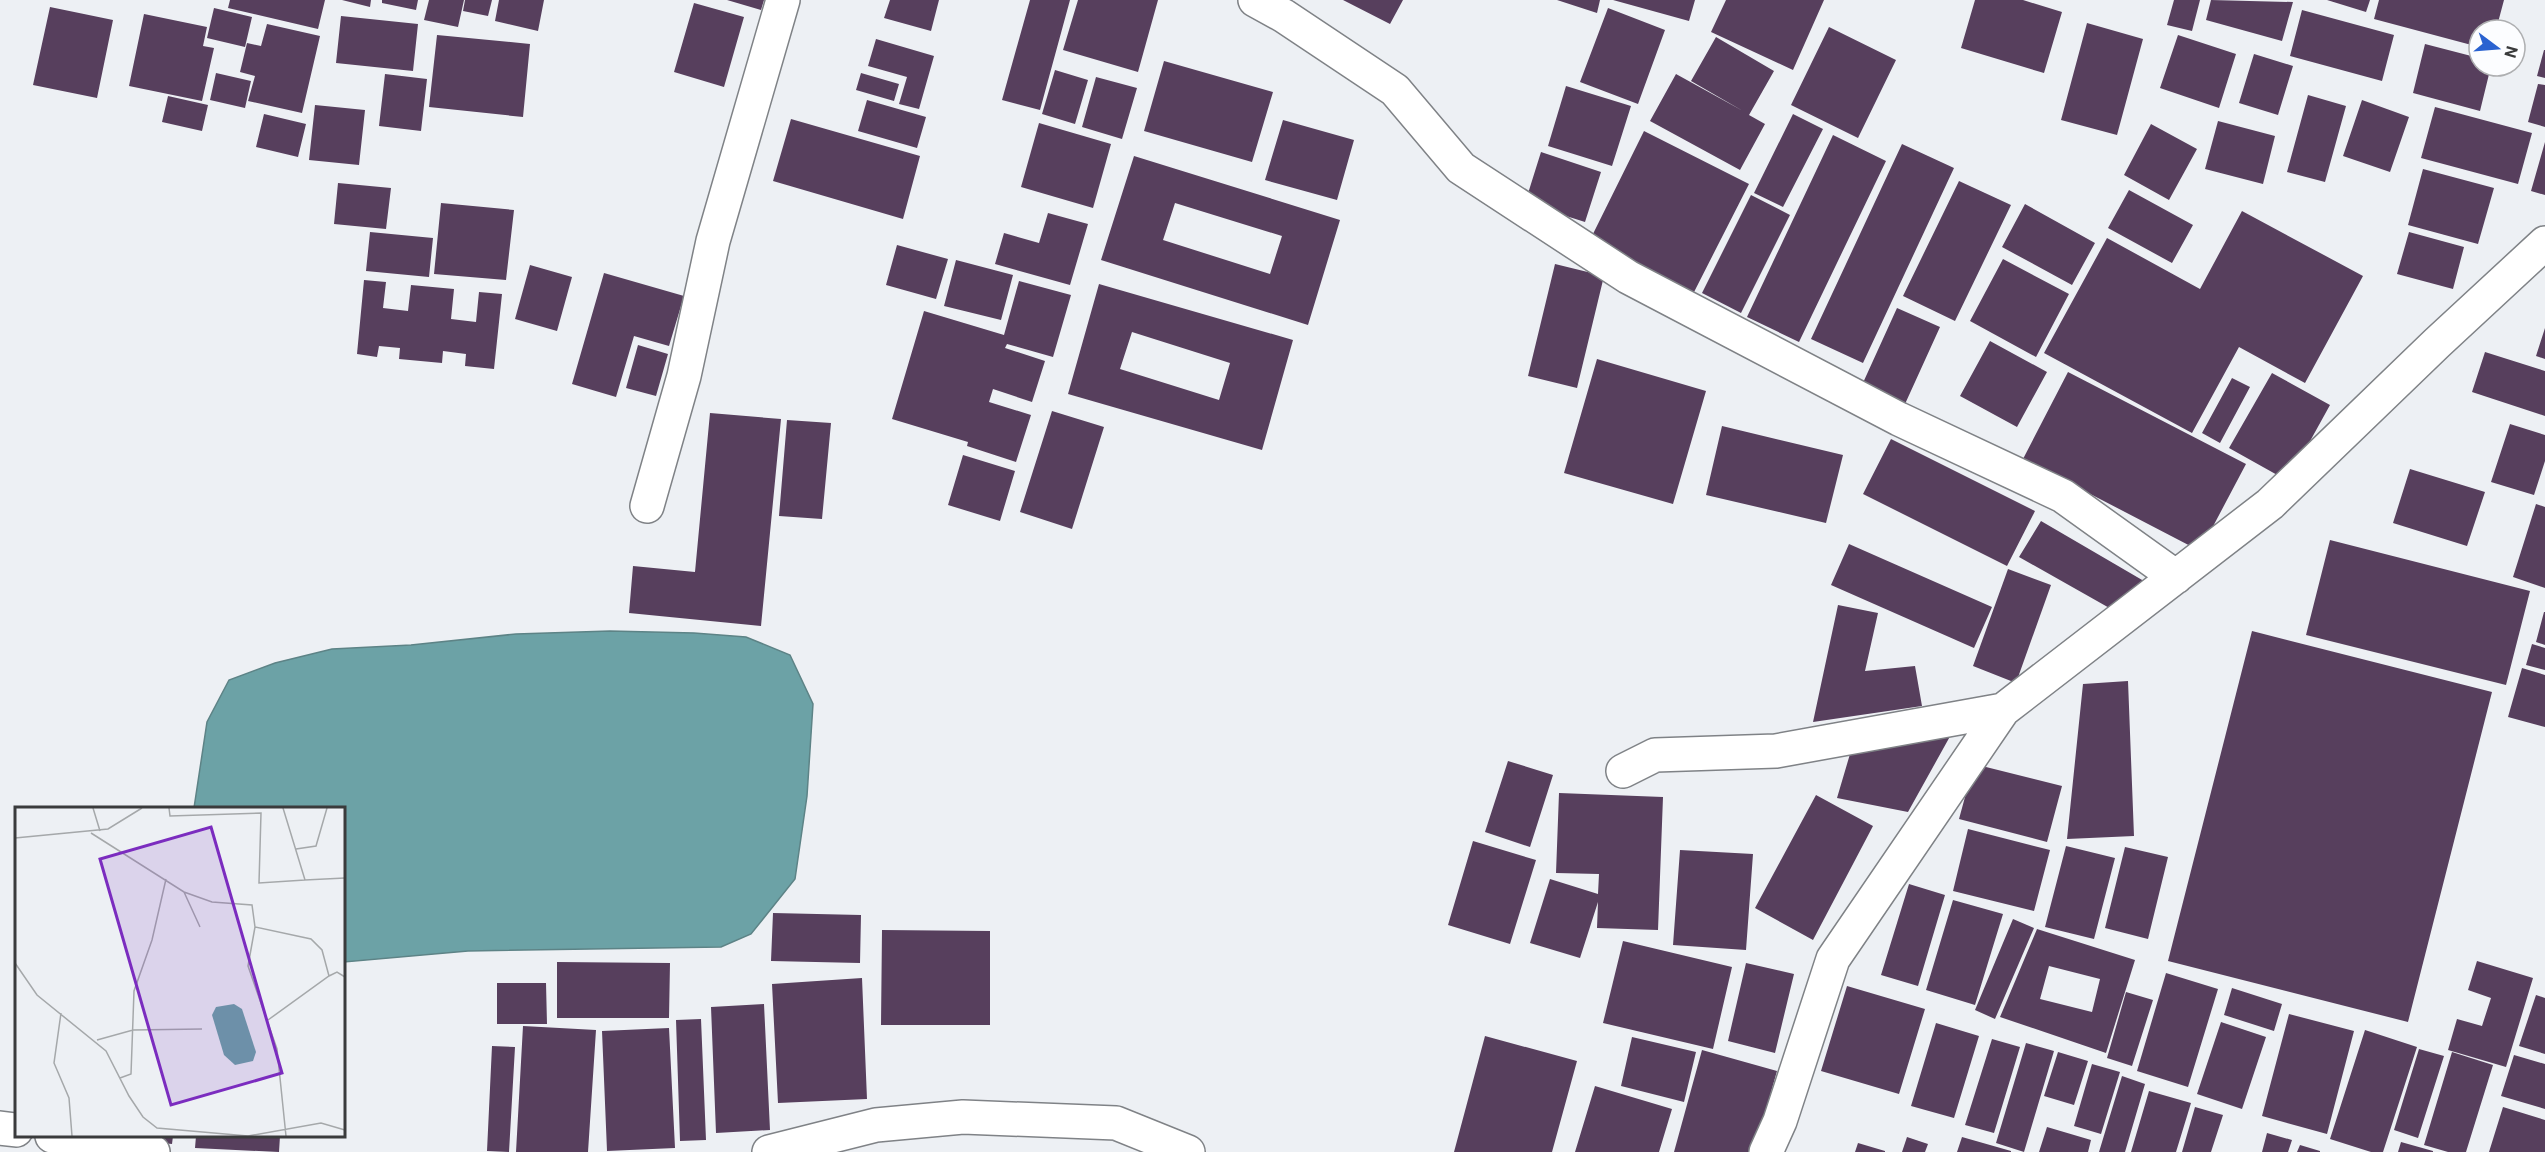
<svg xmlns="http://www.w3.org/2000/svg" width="2545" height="1152" font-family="Roboto,sans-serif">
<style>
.water{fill:#6ca2a6;stroke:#5d8386;stroke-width:1.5}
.building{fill:#573f5d;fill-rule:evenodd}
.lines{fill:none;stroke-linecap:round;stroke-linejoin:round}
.street-casing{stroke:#7f8286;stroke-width:36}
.street{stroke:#fff;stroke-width:33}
.inset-road{fill:none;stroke:#a5a8aa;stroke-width:1.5}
.view{fill:#7b2cbf;fill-opacity:0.15;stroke:#7b2cbf;stroke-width:3}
.inset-edge{fill:none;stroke:#3a3b3c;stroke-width:3}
</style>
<rect width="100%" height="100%" fill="#edf0f4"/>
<path class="water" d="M610 631 694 633 746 637 790 655 813 704 807 796 795 879 751 934 721 947 468 951 344 962V808H194L207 722 229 680 275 663 332 649 411 645 516 634Z"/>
<path class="building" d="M230 0H325L318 29 228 8Z
M342 0H371L370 7Z
M382 0H418L416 10 382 3Z
M429 0H464L458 27 424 20Z
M465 0H492L488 16 463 11Z
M499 0H544L538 31 495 21Z
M727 0H764L761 10Z
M890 0H939L931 31 884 18Z
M1030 0H1070L1040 110 1002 100Z
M1078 0H1158L1138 72 1063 50Z
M1343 0H1403L1390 24Z
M1557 0H1600L1597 13Z
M1613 0H1695L1689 21Z
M1726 0H1824L1793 70 1711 32Z
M1975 0H2023L2062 12 2044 73 1961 48Z
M2174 0H2200L2192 31 2167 25Z
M2211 0 2293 2 2282 41 2206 20Z
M2327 0H2370L2366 12Z
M2379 0H2504L2496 30H2479V47L2374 19Z
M694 3 744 17 724 87 674 72Z
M50 7 113 20 97 98 33 85Z
M214 8 252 17 245 47 207 38Z
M1608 8 1665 30 1638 104 1580 82Z
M2302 10 2394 35 2382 81 2290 56Z
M144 14 207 27 203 46 214 48 202 101 129 86Z
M341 16 418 24 413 71 336 63Z
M2087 23 2143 39 2117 135 2061 120Z
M267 24 320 36 302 113 248 101 255 76 240 72 247 43 261 46Z
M1829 27 1896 60 1858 138 1791 105Z
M437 35 530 44 523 117 429 107Z
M2178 35 2236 54 2219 108 2160 88Z
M1716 37 1774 71 1749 115 1765 124 1740 170 1650 121 1676 74 1743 111 1691 81Z
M876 39 934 56 919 109 899 104 907 77 868 66Z
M2425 44 2479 58V66H2491L2480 111 2413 93Z
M2544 50H2545V78L2537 76Z
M2254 54 2293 66 2278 115 2239 103Z
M1164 61 1273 92 1252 162 1144 131Z
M1055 70 1088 80 1075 124 1042 114Z
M216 73 251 81 245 108 210 100Z
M861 73 899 84 894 101 856 90Z
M385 74 427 79 421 131 379 126Z
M1096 77 1137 88 1122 139 1082 127Z
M2538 84 2545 85V127L2528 122Z
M1566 86 1631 106 1612 166 1548 146Z
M2308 95 2346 106 2325 182 2287 172Z
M168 96 208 105 202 131 162 122Z
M867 100 926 117 917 148 858 131Z
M2362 100 2409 117 2390 172 2343 156Z
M315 105 365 110 359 165 309 160Z
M2435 107 2532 133 2518 184 2421 158Z
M264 114 306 124 298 157 256 147Z
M1793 114 1823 129 1783 207 1754 193Z
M791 119 920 156 903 219 773 181Z
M1283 120 1354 140 1337 200 1265 180Z
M2218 121 2275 136 2263 184 2205 169Z
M1039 123 1111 144 1093 208 1021 187Z
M2151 124 2197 149 2169 200 2124 175Z
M1644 131 1749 184 1692 296 1588 244Z
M1833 135 1886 161 1799 342 1747 317Z
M2545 142V195L2531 191Z
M1902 144 1954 168 1863 363 1811 339Z
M1541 152 1601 172 1585 222 1525 203Z
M1134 156 1340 220 1308 325 1101 260ZM1175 203 1282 236 1270 274 1163 240Z
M2423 169 2494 188 2478 244 2408 225Z
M1959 181 2011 205 1955 321 1903 296Z
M338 183 391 188 386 229 334 224Z
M2129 190 2193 225 2172 263 2108 228Z
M1751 195 1790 215 1741 313 1702 293Z
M441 203 514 210 506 280 434 274Z
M2025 204 2095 243 2072 285 2002 247Z
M2242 211 2363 276 2305 383 2239 347 2192 433 2044 353 2107 238 2200 289Z
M1048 213 1088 224 1070 285 995 264 1004 233 1039 243Z
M370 232 433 238 429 277 366 271Z
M2409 232 2464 247 2453 289 2397 274Z
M897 245 948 259 936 299 886 285Z
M2003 259 2069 294 2036 357 1970 321Z
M956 260 1013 275 1001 320 944 306Z
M1555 264 1604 276 1577 388 1528 376Z
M530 265 572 277 557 331 515 319Z
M604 273 684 296 669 346 634 336 616 397 572 384Z
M364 280 386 282 383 308 408 311 411 285 454 289 451 319 476 322 479 292 502 294 494 369 465 366 466 354 443 351 442 363 399 359 400 348 379 346 377 357 357 354Z
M1019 281 1071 295 1053 357 1007 344 1005 348 1045 361 1032 402 993 389 989 402 1031 415 1016 462 967 446 968 442 892 419 924 311 1004 335Z
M1099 284 1293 340 1262 450 1068 394ZM1132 332 1230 363 1219 400 1120 369Z
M1897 308 1940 327 1905 404 1862 385Z
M2545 328V359L2536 356Z
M1990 341 2047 372 2017 427 1960 396Z
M638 345 668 354 656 396 626 388Z
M2485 352 2545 371V416L2472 392Z
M1597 359 1706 391 1673 504 1564 473Z
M2068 372 2246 464 2200 551 2023 459Z
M2272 373 2330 405 2288 481 2229 448Z
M2232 378 2250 387 2220 443 2202 433Z
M1052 411 1104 427 1072 529 1020 512Z
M710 413 781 419 761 626 629 613 633 566 695 572Z
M787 420 831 423 822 519 779 516Z
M2510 424 2545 435V461L2534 495 2491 482Z
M1722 426 1843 455 1826 523 1706 495Z
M1891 439 2035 511 2007 566 1863 494Z
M963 455 1015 471 1000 521 948 505Z
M2410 469 2485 492 2467 546 2393 523Z
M2536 504 2545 507V588L2513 577Z
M2041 521 2149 584 2120 614 2019 557Z
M2330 540 2530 591 2506 685 2306 635Z
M1849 544 1992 607 1974 648 1831 585Z
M2008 569 2051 585 2016 683 1973 666Z
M1838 605 1878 613 1865 671 1915 666 1922 706 1813 722Z
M2544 612H2545V645L2536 642Z
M2252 631 2492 692 2408 1022 2168 961Z
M2532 644 2545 648V670L2526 665Z
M2522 668 2545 675V727L2508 717Z
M2128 681 2134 836 2067 839 2083 684Z
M1953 731 1908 812 1837 798 1850 754Z
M1508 761 1553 775 1530 847 1485 832Z
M1974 764 2062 786 2047 842 1959 819Z
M1559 793 1663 797 1658 930 1597 928 1598 902 1580 958 1530 943 1550 879 1598 894 1599 874 1556 873Z
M1816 795 1873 826 1813 940 1755 908Z
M1968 829 2050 850 2034 911 1953 891Z
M1473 841 1536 860 1510 944 1448 925Z
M2066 846 2115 858 2094 939 2045 927Z
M2125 847 2168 857 2148 939 2105 928Z
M1680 850 1753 854 1746 950 1673 945Z
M1909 884 1945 895 1918 986 1881 975Z
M1953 900 2003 914 1975 1005 1926 990Z
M773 913 861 915 860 963 771 961Z
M2013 919 2034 928 1995 1019 1975 1010Z
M2037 929 2135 960 2106 1053 2000 1017ZM2049 966 2100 979 2092 1012 2040 999Z
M882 930 990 931V1025H881Z
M1623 941 1732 967 1713 1049 1603 1023Z
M2477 961 2533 978 2506 1067 2448 1050 2457 1019 2482 1026 2491 998 2468 990Z
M557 962 670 963 669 1018H557Z
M1746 963 1794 974 1775 1053 1728 1041Z
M2166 973 2218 989 2188 1087 2137 1071Z
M862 978 867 1099 778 1103 772 984Z
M497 983H546L547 1024H497Z
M1847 986 1925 1009 1899 1094 1821 1071Z
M2232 988 2282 1004 2274 1031 2224 1015Z
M2126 992 2153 1000 2132 1066 2107 1058Z
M2536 995 2545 998V1054L2519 1046Z
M764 1004 770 1130 716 1133 711 1007Z
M2289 1014 2354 1031 2327 1134 2262 1116Z
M701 1019 706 1140 680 1141 676 1020Z
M2221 1022 2266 1037 2242 1109 2197 1094Z
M1936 1023 1979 1036 1954 1118 1911 1106Z
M523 1026 596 1030 588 1152H516Z
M669 1028 675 1148 607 1151 602 1031Z
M2365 1030 2417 1047 2383 1152H2371L2330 1139Z
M1485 1036 1577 1061 1552 1152H1454Z
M1632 1037 1696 1052 1684 1102 1621 1086Z
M1992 1039 2020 1047 1994 1133 1965 1125Z
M2026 1043 2054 1051 2024 1152 1996 1143Z
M492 1046 515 1047 509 1152 487 1151Z
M2419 1049 2444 1056 2418 1138 2394 1130Z
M1702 1050 1777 1071 1754 1152H1674Z
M2058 1052 2088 1061 2074 1105 2044 1096Z
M2452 1052 2493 1065 2466 1152H2448L2424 1145Z
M2514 1055 2545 1064V1109L2501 1096Z
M2092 1064 2120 1072 2101 1134 2074 1126Z
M2122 1076 2145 1084 2125 1152H2099Z
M1595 1086 1672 1109 1659 1152H1575Z
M2149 1091 2191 1103 2176 1152H2131Z
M2195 1107 2223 1115 2211 1152H2182Z
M2503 1107 2545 1120V1152H2489Z
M2047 1127 2091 1140 2088 1152H2039Z
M2267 1133 2292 1140 2288 1152H2262Z
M142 1136H173L172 1144 142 1141Z
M196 1136H280L279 1152 195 1148Z
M1907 1137 1928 1144 1925 1152H1902Z
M1962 1137 2011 1151V1152H1957Z
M2401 1142 2433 1151V1152H2398Z
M1858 1143 1885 1151V1152H1855Z
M2300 1145 2320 1151V1152H2297Z"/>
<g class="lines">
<defs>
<path id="street" d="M1255 0 1284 16 1395 90 1461 168 1628 277 1899 419 2063 496 2176 577
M647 506 684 376 713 241 783 0
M1623 771 1655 755 1776 751 2003 710
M0 1128 16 1130
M52 1136 153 1152
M769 1152 876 1125 963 1117 1116 1123 1188 1152
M1766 1152 1780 1121 1833 959 2003 710 2270 504 2437 343 2545 243"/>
</defs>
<use href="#street" class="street-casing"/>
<use href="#street" class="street"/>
</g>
<g transform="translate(15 807)">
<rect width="330" height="330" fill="#edf0f4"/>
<path d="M219 197 227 202 241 245 238 254 220 258 209 248 197 208 201 200Z" fill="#6ca2a6"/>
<path class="inset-road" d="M78 1 85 24M154 1 155 9 246 6 244 76 290 73M268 1 290 73 330 71M76 26 169 85 197 95 237 98 240 120 296 132 307 143 314 169M0 31 93 22 127 1M281 42 301 39 312 1M169 85 185 120M240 120 233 159 262 242 271 329M0 156 22 188 91 244 114 289 128 310 142 321 233 329 306 316 330 323M46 206 39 256 54 291 57 329M253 213 314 169 322 165 330 170M82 233 118 223 187 222M105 271 116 267 119 184 137 133 151 72"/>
<path class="view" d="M196 20 267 266 156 298 85 52Z"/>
<rect width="330" height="330" class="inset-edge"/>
</g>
<g transform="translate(2497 48) rotate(106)"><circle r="28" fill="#fcfdff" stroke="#aeafb1" stroke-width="1.5"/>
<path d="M0-4.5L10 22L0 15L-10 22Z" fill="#2a62d0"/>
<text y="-9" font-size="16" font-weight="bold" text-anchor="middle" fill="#3a3b3c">N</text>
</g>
</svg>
